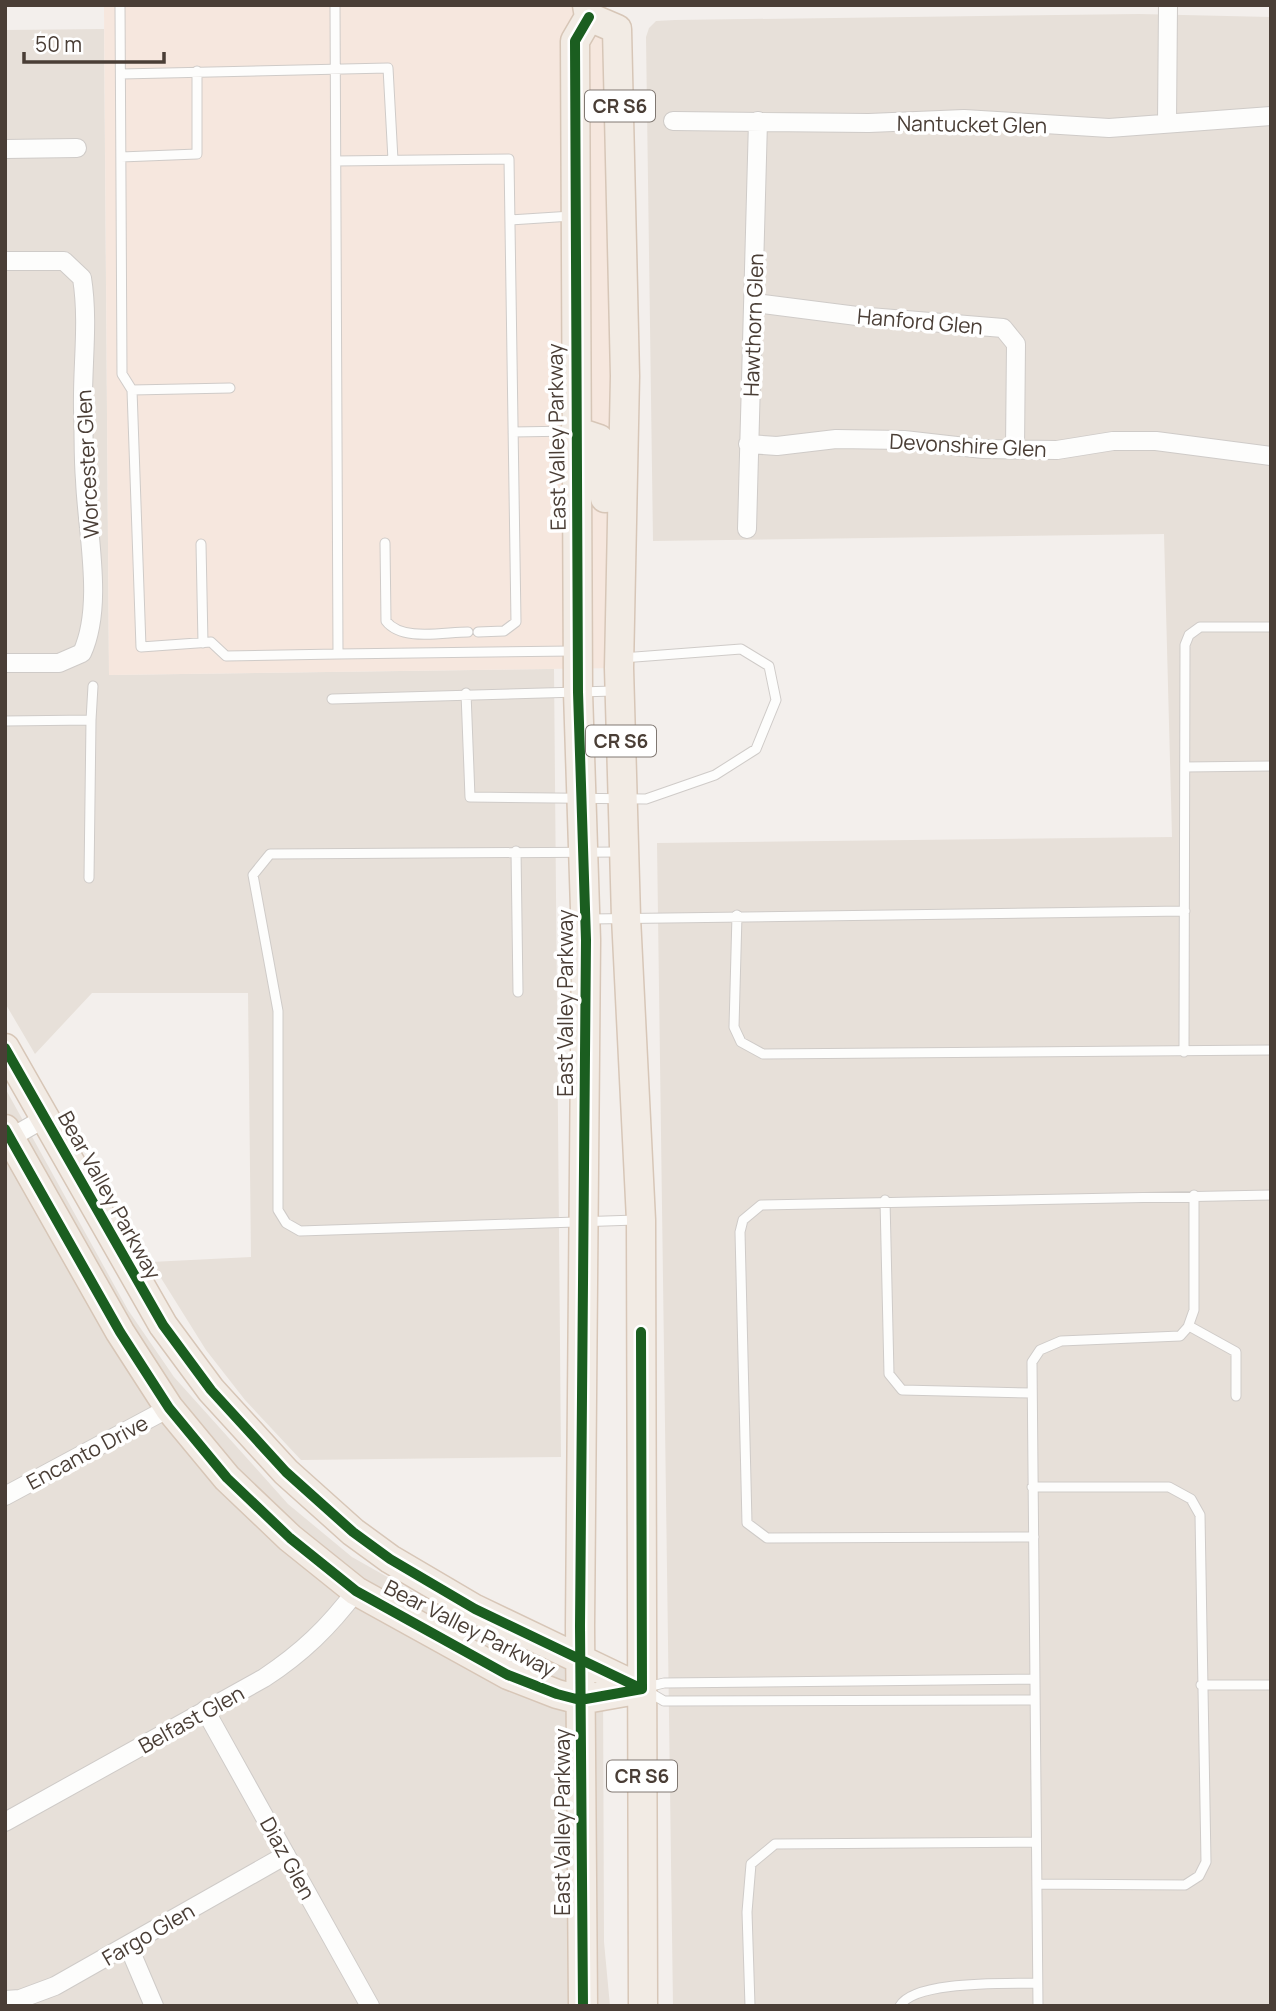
<svg xmlns="http://www.w3.org/2000/svg" width="1276" height="2011" font-family="Manrope,sans-serif">
<style>
.residential{fill:#e7e0d9}
.commercial{fill:#f6e7de}
.lines{fill:none;stroke-linecap:round;stroke-linejoin:round}
.service-casing{stroke:#cfcbc8;stroke-width:11}
.minor-casing{stroke:#cfcbc8;stroke-width:20}
.primary-casing{stroke:#d7c6b7;stroke-width:31}
.service{stroke:#fdfdfc;stroke-width:9}
.minor{stroke:#fdfdfc;stroke-width:18}
.primary{stroke:#f2ebe4;stroke-width:28}
.cycleway-casing{stroke:#fff;stroke-width:15}
.cycleway{stroke:#1b5e20;stroke-width:10}
.labels{text-anchor:middle;dominant-baseline:central;stroke-width:7;stroke-linejoin:round;paint-order:stroke}
.shield{fill:#fff;stroke:#807872;stroke-width:2}
.shield-label{font-size:19px;font-weight:bold;fill:#4a3e36}
.street-label{font-size:21px;fill:#4a3e36;stroke:#fff}
</style>
<rect width="100%" height="100%" fill="#f3efec"/>
<path class="residential" d="M1139 14 1271 17V2006H673L657 843 1172 837 1164 534 653 541 646 37 649 28 656 21 675 20Z
M104 29 109 675 554 669 561 1457 301 1460 245 1400 206 1350 151 1262 251 1257 248 993H92L35 1054 5 1003V30Z
M5 1088 128 1310 174 1377 288 1504 352 1557 474 1626 603 1681 604 1942 610 2006H5Z"/>
<path class="commercial" d="M104 5H587L617 29 619 668 109 675Z"/>
<g class="lines">
<defs>
<path id="service" d="M120 5 122 374 132 390 141 647 211 642 226 656 338 654
M335 5 338 654 573 651
M121 74 388 68 393 160
M121 157 197 154V71
M336 161 509 159 516 622 504 631 478 632
M510 220 572 216
M132 390 230 388
M513 432 573 431
M385 543 386 621C402 642 444 632 468 632
M201 544 203 643
M466 693 470 797 646 799 715 775 756 749 776 700 769 666 741 649 622 658
M332 699 614 691
M91 720 93 686
M5 721 91 720 89 878
M1185 767 1271 766
M516 851 518 992
M619 852 270 854 253 875 278 1011V1210L286 1223 300 1231 636 1220
M737 915 734 1027 741 1042 763 1054 1271 1050
M590 919 1185 911
M1184 1052 1185 645 1189 635 1200 627H1271
M885 1200 889 1374 902 1390 1031 1393
M1189 1326 1236 1352V1396
M1032 1487H1169L1191 1499 1200 1515 1206 1862 1199 1876 1185 1885 1037 1884
M1034 1537 767 1538 747 1523 740 1232 743 1220 761 1205 1271 1195
M1201 1685H1271
M647 1687 664 1683 1034 1679
M647 1691 664 1701 1034 1700
M750 2006 747 1912 751 1864 775 1844 1036 1842
M900 2006C914 1980 1008 1984 1037 1983
M1038 2006 1032 1362 1040 1350 1061 1341 1180 1336 1188 1327 1194 1310V1195"/>
<path id="minor" d="M673 121 869 123 964 119 1109 128 1271 116
M1167 123 1168 5
M5 149 77 148
M5 261H64L82 278C89 322 82 366 83 410 84 433 83 457 85 480 87 532 104 605 82 653L59 663H5
M755 303 857 316 1003 328 1016 344 1015 448
M748 444 777 446 836 439 904 440 983 449 1057 450 1113 441H1156L1271 456
M747 529 758 121
M5 1141 45 1118
M5 1496 169 1408
M205 1710 370 2006
M5 1822 264 1678C302 1653 329 1627 356 1591
M128 1945 154 2006
M5 2000 20 1999 55 1986 286 1855"/>
<path id="primary" d="M589 17 617 29 625 376 619 668 626 917 641 1220 643 2006
M575 431 599 439 603 449 605 498
M5 1048 163 1325 211 1390 286 1472 353 1532 390 1559 475 1609 642 1689
M5 1129 120 1332 169 1408 227 1478 290 1538 356 1591 508 1675 557 1694 580 1700 642 1689
M583 2006 580 1626 586 940 578 692 575 41 589 17 587 5"/>
</defs>
<use href="#service" class="service-casing"/>
<use href="#minor" class="minor-casing"/>
<use href="#primary" class="primary-casing"/>
<use href="#service" class="service"/>
<use href="#minor" class="minor"/>
<use href="#primary" class="primary"/>
<defs>
<path id="cycleway" d="M5 1048 163 1325 211 1390 286 1472 353 1532 390 1559 475 1609 642 1689
M5 1129 120 1332 169 1408 227 1478 290 1538 356 1591 508 1675 557 1694 580 1700 642 1689
M641 1332 642 1689
M583 2006 580 1626 586 940 578 692 575 41 589 17"/>
</defs>
<use href="#cycleway" class="cycleway-casing"/>
<use href="#cycleway" class="cycleway"/>
</g>
<g class="labels">
<g class="shield">
<rect x="585" y="90.5" width="70" height="31" rx="5"/>
<rect x="586" y="725.5" width="70" height="31" rx="5"/>
<rect x="607" y="1760.5" width="70" height="31" rx="5"/>
</g>
<g class="shield-label">
<text x="620" y="106">CR S6</text>
<text x="621" y="741">CR S6</text>
<text x="642" y="1776">CR S6</text>
</g>
<g class="street-label">
<text transform="translate(972 124) rotate(1)">Nantucket Glen</text>
<text transform="translate(920 321) rotate(5)">Hanford Glen</text>
<text transform="translate(753 325) rotate(-88)">Hawthorn Glen</text>
<text transform="translate(556 437) rotate(-91)">East Valley Parkway</text>
<text transform="translate(968 445) rotate(3)">Devonshire Glen</text>
<text transform="translate(87 464) rotate(-93)">Worcester Glen</text>
<text transform="translate(565 1003) rotate(-90)">East Valley Parkway</text>
<text transform="translate(110 1195) rotate(61)">Bear Valley Parkway</text>
<text transform="translate(87 1452) rotate(-28)">Encanto Drive</text>
<text transform="translate(470 1628) rotate(27)">Bear Valley Parkway</text>
<text transform="translate(191 1719) rotate(-29)">Belfast Glen</text>
<text transform="translate(562 1822) rotate(-90)">East Valley Parkway</text>
<text transform="translate(288 1858) rotate(61)">Diaz Glen</text>
<text transform="translate(148 1934) rotate(-30)">Fargo Glen</text>
</g>
</g>
<rect width="1276" height="2011" fill="none" stroke="#4a3e36" stroke-width="14"/>
<path d="M24 52v10h140v-10" fill="none" stroke="#4a3e36" stroke-width="3.5"/>
<text x="35" y="52" font-size="21" fill="#4a3e36" stroke="#ffffff" stroke-width="5" paint-order="stroke">50 m</text>
</svg>
